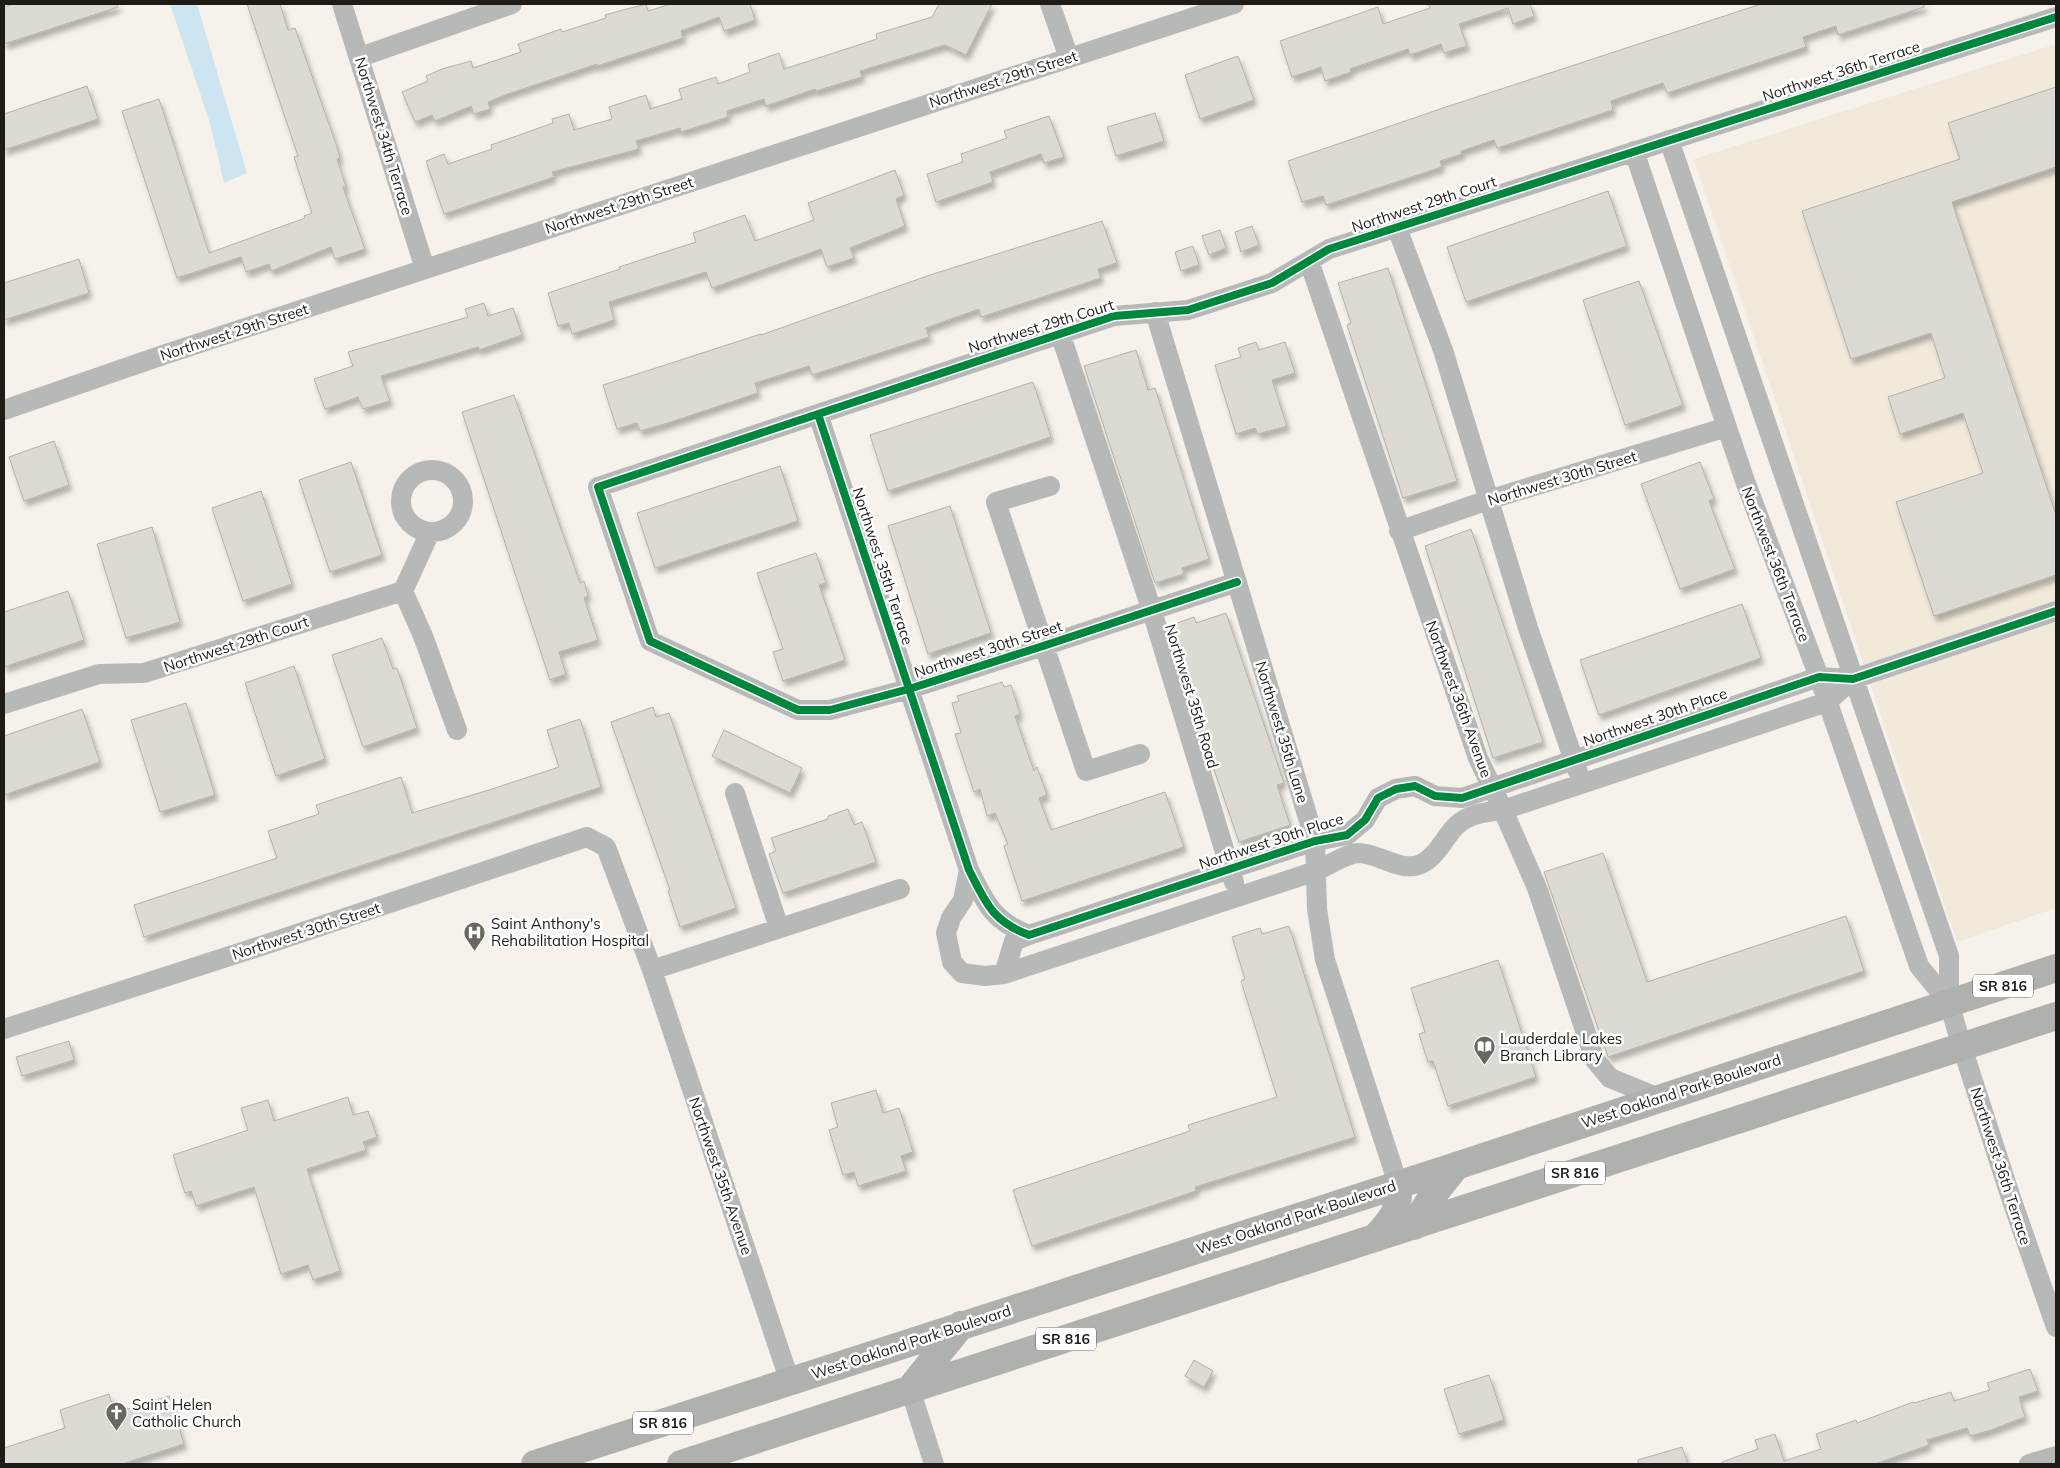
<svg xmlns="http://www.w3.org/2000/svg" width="2060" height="1468" font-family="Mulish,sans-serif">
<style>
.built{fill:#f1eadb}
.water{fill:#cde5f1}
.building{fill:#dddad4;stroke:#b3b1ac;filter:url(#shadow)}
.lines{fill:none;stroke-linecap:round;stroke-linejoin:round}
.street{stroke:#b7b8b8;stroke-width:20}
.primary{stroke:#afb1af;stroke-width:28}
.cycleway-casing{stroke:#fff;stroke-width:11}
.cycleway{stroke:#00873e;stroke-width:8}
.labels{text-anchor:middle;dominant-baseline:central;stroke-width:5;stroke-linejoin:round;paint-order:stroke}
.shield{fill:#fff;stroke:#62605d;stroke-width:1}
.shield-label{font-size:14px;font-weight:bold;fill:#1f1c18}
.street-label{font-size:15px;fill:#1f1c18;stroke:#fff}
.poi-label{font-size:15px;fill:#1f1c18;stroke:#fff;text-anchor:start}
</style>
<defs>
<filter id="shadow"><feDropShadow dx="3" dy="5.5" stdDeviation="2.5" flood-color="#0004"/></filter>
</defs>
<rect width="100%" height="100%" fill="#f6f2eb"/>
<path class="built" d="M2056 44V908L1957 942 1694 159Z"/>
<path class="water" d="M170 4H197L247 173 224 183 210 123Z"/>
<path class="building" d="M14 4H117L118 7 4 44V7Z
M247 4H280L288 30 295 28 336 144 340 158 337 159 346 187H343L365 249 335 259 331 247 271 271 269 264 246 272 241 257 177 278 122 111 159 99 209 253 305 218 304 216 312 213 294 157 298 156Z
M646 4 648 11 671 4H750L755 20 724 31 719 17 681 31 683 38 597 66V64L508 94 488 102 490 109 474 114 471 106 435 121 432 115 415 122 402 92 428 81 426 76 442 69 471 61 473 68 521 52 518 44 561 29 562 32 606 18 605 15 619 11Z
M939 4H992L966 55 945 45 860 71 862 77 816 91 815 89 766 106 764 99 727 111 728 117 681 132 680 128 636 141 639 149 552 172 554 177 444 214 426 161 444 154 448 164 492 149 491 145 553 123 552 119 569 114 574 130 612 119 609 107 646 95 650 109 682 99 679 89 716 77 718 84 750 72 748 64 779 53 784 69 877 39 876 34 932 17Z
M1428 4H1530L1534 16 1513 24 1508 8 1459 24 1467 46 1444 53 1441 44 1410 55 1408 49 1350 69 1351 72 1325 81 1321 67 1292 77 1280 41 1378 7 1383 24 1430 8Z
M1761 4H1924V7L1838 35 1836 26 1803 37 1806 47 1667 93 1663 83 1645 89 1611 101 1613 110 1497 148 1494 140 1461 151 1462 154 1440 161 1442 167 1326 205 1323 196 1302 202 1288 161 1446 107Z
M1238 56 1254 100 1200 119 1185 75Z
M87 86 98 119 4 150V114Z
M2056 87V167L1952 202 2056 515V575L1934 616 1896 502 1983 473 1963 413 1900 434 1888 397 1945 378 1931 333 1851 359 1802 211 1960 159 1948 123Z
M1155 113 1164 141 1116 156 1107 127Z
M1049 116 1064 157 1044 163 1041 154 990 172 993 182 936 202 927 174 963 162 961 154 1007 138 1004 131Z
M895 170 904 195 896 199 905 226 850 248 854 258 827 267 821 249 712 288 706 272 609 302 614 320 572 334 569 323 558 326 548 293 620 269 619 267 696 242 693 233 745 215 755 241 814 220 808 203Z
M1608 191 1627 246 1466 302 1447 247Z
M1102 221 1117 263 1098 269 1101 278 981 317 979 309 926 328 929 337 812 375 809 366 755 383 758 393 668 423 640 431 637 423 617 429 603 385 761 334V335L930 275Z
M1252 226 1259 245 1241 252 1235 232Z
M1220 230 1226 248 1209 255 1202 236Z
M1193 246 1199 265 1181 271 1175 252Z
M79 259 89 293 4 320V283Z
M1388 268 1457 481 1403 498 1347 325 1351 323 1338 283Z
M1639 281 1683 405 1625 425 1583 300Z
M484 303 488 316 513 308 522 335 479 350 478 347 381 376 390 401 363 409 358 397 325 409 314 379 353 366 348 352 468 317 465 309Z
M1256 342 1259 350 1285 342 1295 373 1272 380 1287 426 1258 434 1255 428 1236 434 1215 365 1241 357 1238 348Z
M1136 350 1148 390 1155 388 1209 559 1182 568 1184 574 1155 583 1084 366Z
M1033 382 1051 437 888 491 870 435Z
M514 395 580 583 584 581 588 596 584 598 598 640 559 652 566 674 550 680 462 412Z
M54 441 69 485 24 501 9 457Z
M351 462 382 555 330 572 299 480Z
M1700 462 1714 499 1709 501 1735 569 1680 589 1641 484Z
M780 466 798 521 655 568 637 513Z
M261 491 292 584 243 601 212 508Z
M950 506 991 633 928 654 888 526Z
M152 527 180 622 126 638 97 544Z
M1471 529 1543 742 1493 758 1425 546Z
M816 553 826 583 819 585 845 660 783 681 773 652 783 649 757 573Z
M68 591 84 640 4 667V612Z
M1742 604 1761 658 1599 715 1580 660Z
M1226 613 1284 783 1277 785 1290 825 1239 842 1197 720 1169 626 1194 617 1196 623Z
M382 638 393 669 397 668 417 728 363 747 332 655Z
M294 666 325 759 276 776 245 683Z
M1002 682 1004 687 1011 685 1020 714 1015 716 1034 771 1037 767 1047 795 1039 798 1051 830 1165 792 1184 847 1022 901 1004 846 1008 844 995 813 987 816 980 789 974 792 955 734 961 733 952 703 959 701 957 696Z
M186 703 215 795 160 812 131 720Z
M653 707 656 717 669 713 736 908 680 927 668 891 670 890 611 722Z
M82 709 100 762 4 795V736Z
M580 719 601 787 144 937 134 905 277 858 268 831 319 814 316 805 401 777 412 813 489 790 559 767 547 730Z
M724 730 802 768 790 793 712 756Z
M848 809 854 825 862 822 876 862 783 893 769 854 776 851 771 838 828 819V816Z
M1603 853 1647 982 1846 916 1864 971 1608 1057 1544 872Z
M1289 926 1355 1137 1195 1187 1196 1191 1032 1246 1013 1190 1190 1131 1188 1125 1277 1097 1241 981 1245 979 1232 937 1260 928 1262 934Z
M1498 960 1536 1077 1448 1106 1433 1061 1428 1062 1419 1034 1425 1032 1411 988Z
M69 1041 74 1060 22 1076 16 1057Z
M876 1090 883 1113 899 1108 913 1152 901 1156 906 1171 858 1186 854 1172 843 1175 829 1130 838 1127 831 1103Z
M348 1097 353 1115 368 1111 377 1137 363 1142 366 1150 307 1169 340 1271 313 1280 308 1265 281 1274 254 1187 196 1206 191 1191 185 1193 173 1155 248 1130 241 1108 268 1100 274 1121Z
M1194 1360 1213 1371 1204 1387 1185 1376Z
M2030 1369 2038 1391 2019 1397 2025 1417 1991 1430 1970 1436 1967 1428 1927 1440 1929 1445 1875 1464H1722V1462L1758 1449 1755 1440 1775 1434 1784 1461 1821 1449 1816 1434 1856 1420 1857 1423 1913 1402 1914 1403 1951 1392 1954 1401 1990 1390 1987 1383Z
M1489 1375 1504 1420 1459 1434 1444 1389Z
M109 1394 115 1413 169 1396 184 1444 122 1464H4V1448L65 1428 60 1410Z
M1682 1447 1688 1464H1638V1460Z"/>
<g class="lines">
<path class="street" d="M342 4 425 269
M1050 4 1069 58
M360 57 512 4
M1669 140 1949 956V1003L1962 1047 2011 1198 2056 1327
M1634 151 1745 481 1819 677 1919 966 1949 1003
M1397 228 1443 350 1528 628 1578 772
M1309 261 1478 758 1503 810 1537 888 1595 1060 1610 1078 1659 1098
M1155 312 1315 841 1317 909 1325 960 1398 1184
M1060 333 1152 611 1234 882
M4 410 163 355 1234 4
M818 414 969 870C986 903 992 921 1029 935L1315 841 1347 835 1365 820 1378 798 1396 789 1415 786 1435 796 1462 798 1819 677 1853 679 2056 611
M401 501a31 31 0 1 1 62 0a31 31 0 1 1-62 0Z
M1050 486 996 502 1086 771 1140 754
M1399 531 1488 500 1727 427
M1237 582 1043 646 909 689 830 710H798L650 641 598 487 1114 316 1188 310 1272 283 1329 249 2056 17
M403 591 423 636 457 730
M4 704 99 674 144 673 403 591 430 532
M735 793 779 928
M969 870 963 900 951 918 946 933 952 962 962 973 985 976 1004 974 1316 871C1328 866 1345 854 1358 853 1379 853 1400 873 1421 864 1438 856 1444 837 1457 825 1470 813 1487 812 1503 810L1827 702 1853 679
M652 970 900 889
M1004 974 1014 941 1029 935
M4 1029 267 944 587 837 606 847 652 970 790 1382
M910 1389 934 1464
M2029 1464 2056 1456"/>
<path class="primary" d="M1414 1226 1433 1195 1456 1166
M1375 1238C1394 1216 1399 1214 1398 1184
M910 1389 961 1325
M535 1464 1456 1166 2056 968
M681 1464 2056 1016"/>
<defs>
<path id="cycleway" d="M818 414 969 870C986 903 992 921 1029 935L1315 841 1347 835 1365 820 1378 798 1396 789 1415 786 1435 796 1462 798 1819 677 1853 679 2056 611
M1237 582 1043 646 909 689 830 710H798L650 641 598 487 1114 316 1188 310 1272 283 1329 249 2056 17"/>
</defs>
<use href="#cycleway" class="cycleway-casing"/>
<use href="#cycleway" class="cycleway"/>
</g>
<defs>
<symbol id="hospital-pin" viewBox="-11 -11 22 30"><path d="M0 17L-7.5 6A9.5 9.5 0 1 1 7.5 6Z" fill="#6a6762" stroke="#fff"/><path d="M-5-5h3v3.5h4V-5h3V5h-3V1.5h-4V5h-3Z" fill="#fff"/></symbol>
<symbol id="library-pin" viewBox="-11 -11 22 30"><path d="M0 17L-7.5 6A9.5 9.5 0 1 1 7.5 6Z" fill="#6a6762" stroke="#fff"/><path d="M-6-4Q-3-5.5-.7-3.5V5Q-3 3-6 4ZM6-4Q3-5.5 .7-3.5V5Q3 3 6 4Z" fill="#fff"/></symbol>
<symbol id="church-pin" viewBox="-11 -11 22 30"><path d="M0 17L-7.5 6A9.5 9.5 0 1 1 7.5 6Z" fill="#6a6762" stroke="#fff"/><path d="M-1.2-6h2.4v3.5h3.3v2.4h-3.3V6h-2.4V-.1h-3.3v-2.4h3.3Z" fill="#fff"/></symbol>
</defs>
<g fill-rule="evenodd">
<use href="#hospital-pin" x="462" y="920" width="25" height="34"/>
<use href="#library-pin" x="1472" y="1034" width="25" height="34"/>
<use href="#church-pin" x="104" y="1400" width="25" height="34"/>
</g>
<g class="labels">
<g class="shield">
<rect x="1973" y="974.5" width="60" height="23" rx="4"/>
<rect x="1545" y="1161.5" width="60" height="23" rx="4"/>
<rect x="1036" y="1327.5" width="60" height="23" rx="4"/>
<rect x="633" y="1411.5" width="60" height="23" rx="4"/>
</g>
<g class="shield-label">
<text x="2003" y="986">SR 816</text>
<text x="1575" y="1173">SR 816</text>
<text x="1066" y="1339">SR 816</text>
<text x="663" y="1423">SR 816</text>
</g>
<g class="street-label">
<text transform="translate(1841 71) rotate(-18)">Northwest 36th Terrace</text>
<text transform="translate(1003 79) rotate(-18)">Northwest 29th Street</text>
<text transform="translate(384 136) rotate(73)">Northwest 34th Terrace</text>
<text transform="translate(1424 204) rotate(-18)">Northwest 29th Court</text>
<text transform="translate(619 205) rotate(-18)">Northwest 29th Street</text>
<text transform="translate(1041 326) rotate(-17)">Northwest 29th Court</text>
<text transform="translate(234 332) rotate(-18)">Northwest 29th Street</text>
<text transform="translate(1562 478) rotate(-17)">Northwest 30th Street</text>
<text transform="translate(1776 564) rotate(69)">Northwest 36th Terrace</text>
<text transform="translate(883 566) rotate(72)">Northwest 35th Terrace</text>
<text transform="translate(236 644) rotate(-18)">Northwest 29th Court</text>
<text transform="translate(988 649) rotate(-18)">Northwest 30th Street</text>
<text transform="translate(1192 696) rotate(73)">Northwest 35th Road</text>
<text transform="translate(1459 699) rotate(70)">Northwest 36th Avenue</text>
<text transform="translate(1655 717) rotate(-19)">Northwest 30th Place</text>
<text transform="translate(1282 732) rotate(73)">Northwest 35th Lane</text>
<text transform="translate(1271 841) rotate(-18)">Northwest 30th Place</text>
<text transform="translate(306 931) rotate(-18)">Northwest 30th Street</text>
<text transform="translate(1681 1091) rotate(-18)">West Oakland Park Boulevard</text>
<text transform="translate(2001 1166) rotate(72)">Northwest 36th Terrace</text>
<text transform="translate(721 1176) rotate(71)">Northwest 35th Avenue</text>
<text transform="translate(1296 1217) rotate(-18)">West Oakland Park Boulevard</text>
<text transform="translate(911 1342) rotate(-18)">West Oakland Park Boulevard</text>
</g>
<g class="poi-label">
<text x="491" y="923">Saint Anthony's<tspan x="491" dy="17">Rehabilitation Hospital</tspan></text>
<text x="1500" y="1038">Lauderdale Lakes<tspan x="1500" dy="17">Branch Library</tspan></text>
<text x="132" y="1404">Saint Helen<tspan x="132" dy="17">Catholic Church</tspan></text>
</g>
</g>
<rect width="2060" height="1468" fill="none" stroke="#1f1c18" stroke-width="10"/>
</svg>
